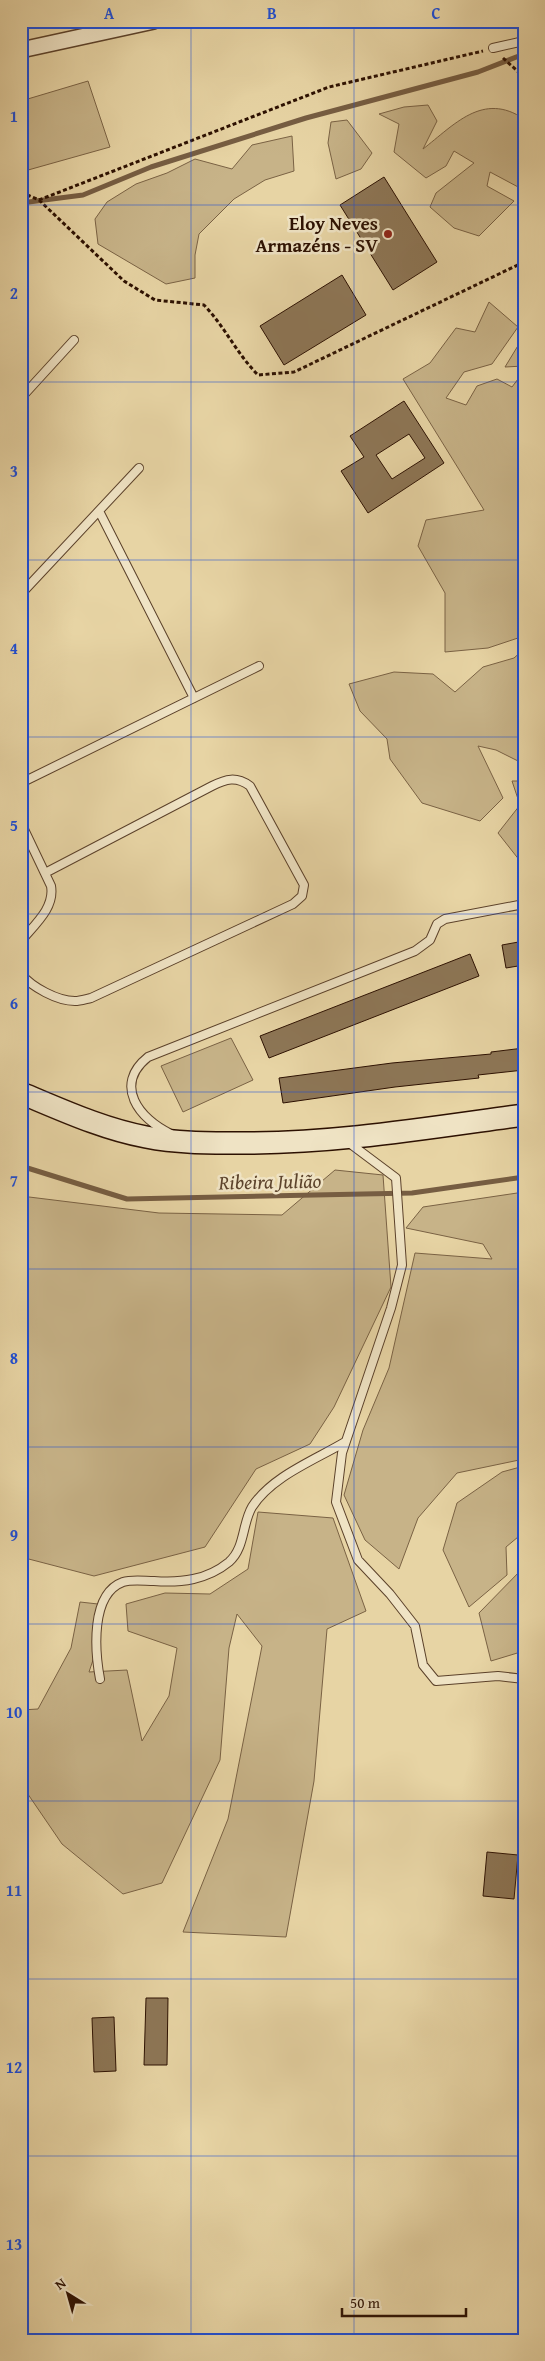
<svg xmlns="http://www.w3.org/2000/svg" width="545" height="2361" font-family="'Gentium Book Plus',serif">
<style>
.green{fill:#c7b388;stroke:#7a6244}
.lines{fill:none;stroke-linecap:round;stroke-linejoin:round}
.stream{stroke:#765d42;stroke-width:5}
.building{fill:#8d7656;stroke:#2c1001;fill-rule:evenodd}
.lane-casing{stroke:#5b412a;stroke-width:10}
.street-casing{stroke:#5b412a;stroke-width:18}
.secondary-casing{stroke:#2c1001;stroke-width:24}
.path{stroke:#2c1001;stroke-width:3;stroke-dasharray:4 2.5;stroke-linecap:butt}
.lane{stroke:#efe3c4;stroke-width:8}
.street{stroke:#efe3c4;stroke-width:15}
.secondary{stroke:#efe3c4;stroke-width:21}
.grid{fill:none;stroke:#1d4ed8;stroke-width:1;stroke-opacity:0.55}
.poi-dot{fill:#8f2418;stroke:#efe3c4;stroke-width:2}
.labels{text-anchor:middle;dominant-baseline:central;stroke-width:5;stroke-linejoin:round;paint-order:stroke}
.poi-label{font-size:19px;font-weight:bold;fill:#2c1001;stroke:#efe3c4;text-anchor:end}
.water-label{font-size:20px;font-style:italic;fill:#5d442c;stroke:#efe3c4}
.neatline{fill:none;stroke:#1d4ed8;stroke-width:2}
.grid-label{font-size:16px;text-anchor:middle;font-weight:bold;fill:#1d4ed8}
</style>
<rect width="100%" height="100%" fill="#e7d4a4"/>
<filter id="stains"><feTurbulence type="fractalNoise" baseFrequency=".004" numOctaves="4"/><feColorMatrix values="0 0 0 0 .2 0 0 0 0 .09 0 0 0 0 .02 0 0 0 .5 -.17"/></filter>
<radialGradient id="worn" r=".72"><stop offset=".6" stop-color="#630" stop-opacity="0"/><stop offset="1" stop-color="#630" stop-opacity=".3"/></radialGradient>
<path class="green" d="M88 81 110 147 21 172V101Z
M428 105 437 121 423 149C454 125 483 91 524 119V187L520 188 490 172 487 186 514 201 479 236 454 228 430 207 436 193 474 163 454 151 446 166 426 178 394 152 399 124 379 114 404 107Z
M347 120 372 153 361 169 336 179 328 143 331 122Z
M292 136 294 171 265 180 234 199 199 234 195 255V278L166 284 98 244 95 219 107 202 136 184 167 173 195 159 232 169 252 145Z
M489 302 518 327 492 364 464 372 446 398 466 405 477 386 497 379 512 387 524 371V636L488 648 445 652V593L418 546 426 520 484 510 403 379 430 363 456 328 475 332Z
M524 340V366L505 367 519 344Z
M524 649V764L496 750 478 746 503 798 480 821 422 803 390 759 387 739 360 711 349 684 394 672 433 674 455 692 483 667 514 658Z
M512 781H524V866L498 833 520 805Z
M231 1038 253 1080 183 1112 161 1066Z
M335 1170 383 1175 391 1287 334 1407 310 1444 256 1469 205 1547 94 1576 21 1557V1196L159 1213 282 1215Z
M524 1192V1459L457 1473 418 1518 399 1569 365 1540 344 1495 363 1430 389 1368 415 1253 492 1259 483 1244 406 1228 423 1207Z
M524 1466V1532L506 1547 507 1575 469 1607 443 1550 457 1503 502 1472Z
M258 1512 333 1518 366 1611 327 1629 314 1781 286 1937 183 1932 228 1819 262 1646 237 1614 229 1648 220 1760 162 1883 123 1894 62 1844 21 1784V1710L38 1709 71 1648 80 1602 98 1604 100 1639 89 1672 127 1670 142 1741 169 1696 177 1648 128 1631 126 1604 165 1593 210 1594 248 1569Z
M524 1567V1651L491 1661 479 1613Z"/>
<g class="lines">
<path class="stream" d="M21 203 83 195 151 167 306 118 478 72 524 54
M21 1166 127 1199 412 1193 524 1177"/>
</g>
<path class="building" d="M384 177 437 262 393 290 340 205Z
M342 275 366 315 284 365 260 326Z
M404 401 444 463 368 513 341 471 364 457 350 436ZM409 434 425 458 392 479 376 455Z
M524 941V965L506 968 502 945Z
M470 954 479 976 269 1058 260 1036Z
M524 1048V1070L478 1075 479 1078 395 1087 283 1103 279 1078 392 1063 491 1054V1052Z
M487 1852 518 1855 514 1899 483 1896Z
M146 1998H168L167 2065H144Z
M114 2017 116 2071 94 2072 92 2018Z"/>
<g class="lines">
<defs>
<path id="lane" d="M493 48 524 41
M21 398 74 340
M99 511 194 698
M21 594 139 468
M21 783 259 666
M21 823 51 886C55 908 34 925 21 941
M21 974C32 987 57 1001 75 1001 80 1001 86 999 91 998L293 904 302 896 304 885 250 786C236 776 226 779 212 786L45 873
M171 1134C139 1119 113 1085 148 1057L415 951 430 940 437 924 445 919 524 904
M348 1142 396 1178 402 1265 391 1308 342 1453 336 1502 358 1560 390 1594 415 1626 423 1665 436 1681 498 1676 524 1679
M100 1679C95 1652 90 1594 123 1582 132 1579 145 1581 154 1581 181 1583 207 1580 229 1562 245 1548 242 1524 252 1507 272 1476 315 1460 345 1442"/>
<path id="street" d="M21 50 154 21"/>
<path id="secondary" d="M21 1093C62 1110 103 1129 146 1137 176 1143 206 1143 237 1143 333 1144 428 1128 524 1115"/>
</defs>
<use href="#lane" class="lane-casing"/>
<use href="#street" class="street-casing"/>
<use href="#secondary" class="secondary-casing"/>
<path class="path" d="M503 58 524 77
M21 192 39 200 329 87 483 51
M39 200 124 281 155 300 204 305C225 327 237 354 258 375L294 372 524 262"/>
<use href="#lane" class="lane"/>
<use href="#street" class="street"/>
<use href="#secondary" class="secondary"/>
</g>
<path class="grid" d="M191 21V2340M354 21V2340M21 205H524M21 382H524M21 560H524M21 737H524M21 914H524M21 1092H524M21 1269H524M21 1447H524M21 1624H524M21 1801H524M21 1979H524M21 2156H524"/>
<circle class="poi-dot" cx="388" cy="234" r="5"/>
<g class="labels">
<g class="poi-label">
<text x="378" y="223">Eloy Neves<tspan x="378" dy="22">Armazéns - SV</tspan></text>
</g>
<g class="water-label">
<text transform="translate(270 1181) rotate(-1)">Ribeira Julião</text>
</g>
</g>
<rect width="545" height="2361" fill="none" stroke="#e7d4a4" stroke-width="55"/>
<g transform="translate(68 2294) rotate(323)" stroke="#efe3c4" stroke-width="4" paint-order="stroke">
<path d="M0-4L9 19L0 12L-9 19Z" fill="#2c1001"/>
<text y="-8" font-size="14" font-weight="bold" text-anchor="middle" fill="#2c1001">N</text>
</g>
<path d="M342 2308v8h124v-8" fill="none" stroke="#2c1001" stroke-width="2.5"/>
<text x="350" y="2308" font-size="15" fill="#2c1001" stroke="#efe3c4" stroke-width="4" paint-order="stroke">50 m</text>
<rect x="28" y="28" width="490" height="2306" class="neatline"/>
<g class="grid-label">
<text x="109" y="19">A</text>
<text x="272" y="19">B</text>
<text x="436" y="19">C</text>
<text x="14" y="122">1</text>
<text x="14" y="299">2</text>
<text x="14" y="477">3</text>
<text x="14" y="654">4</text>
<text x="14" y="831">5</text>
<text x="14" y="1009">6</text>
<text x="14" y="1186">7</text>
<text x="14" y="1364">8</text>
<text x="14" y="1541">9</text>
<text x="14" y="1718">10</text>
<text x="14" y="1896">11</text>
<text x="14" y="2073">12</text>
<text x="14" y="2250">13</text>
</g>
<rect width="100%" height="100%" filter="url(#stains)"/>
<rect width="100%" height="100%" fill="url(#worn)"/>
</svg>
